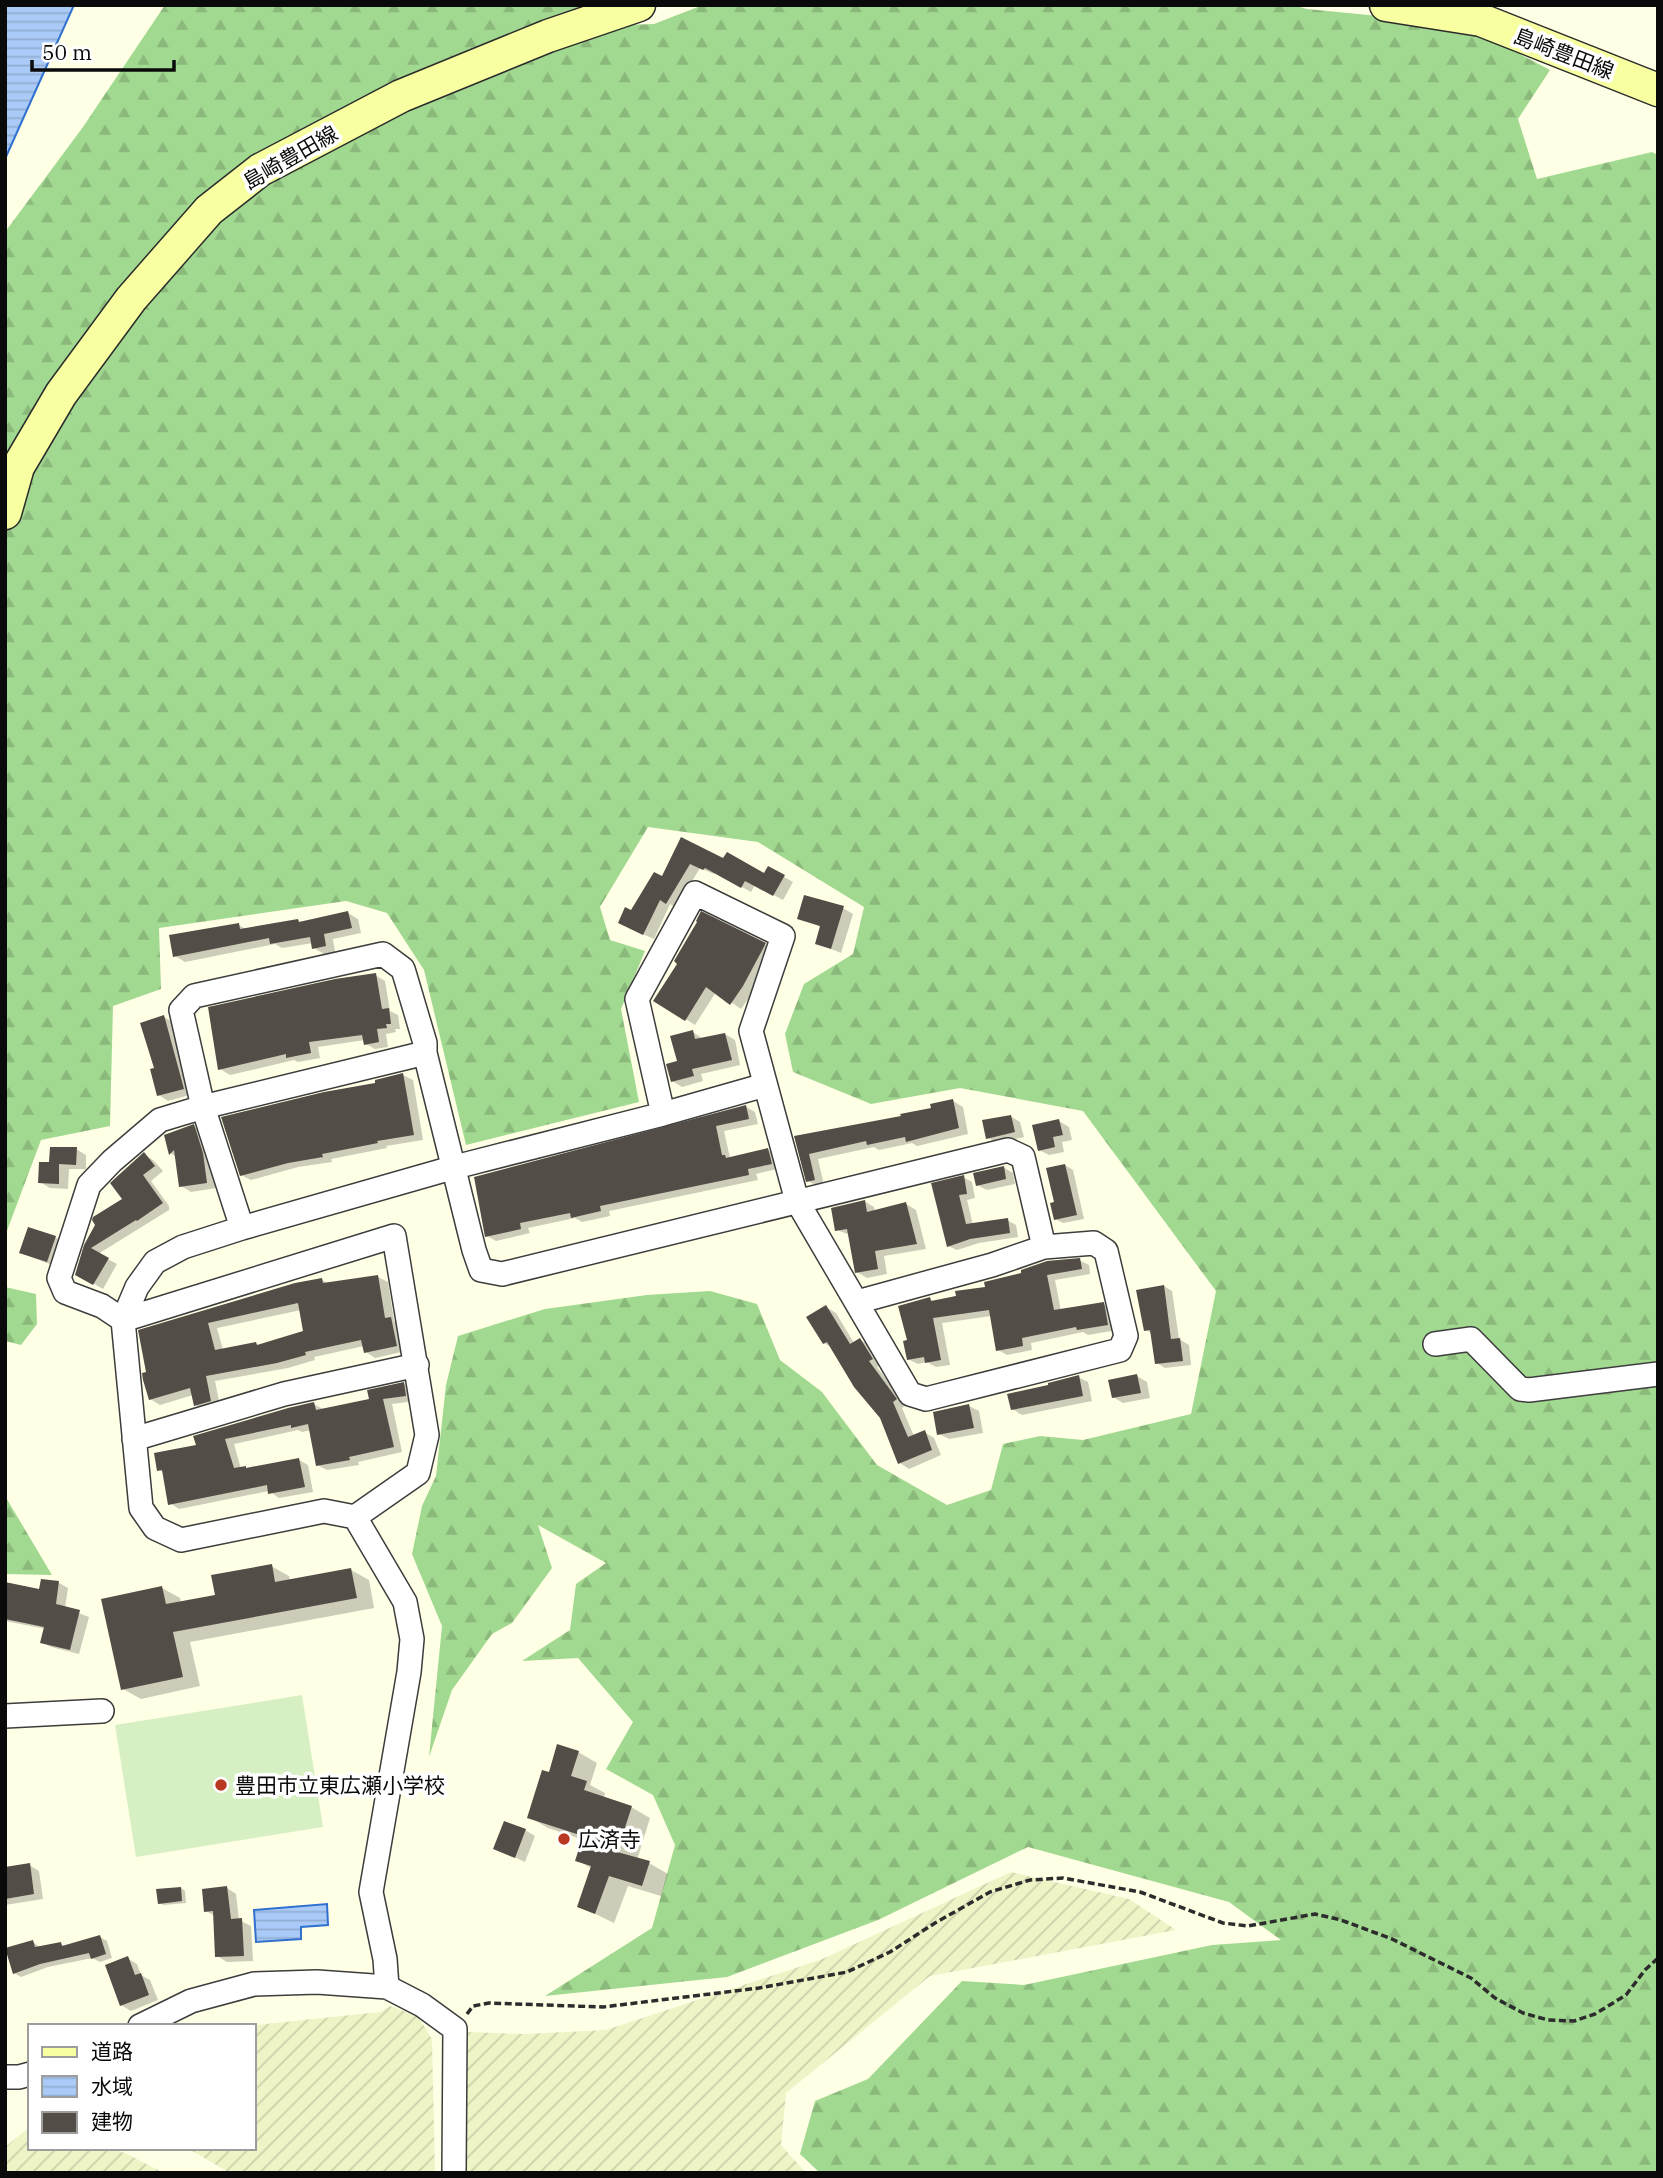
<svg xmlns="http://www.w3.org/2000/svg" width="1663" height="2178" font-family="'IBM Plex Serif','Noto Sans JP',serif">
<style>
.farmland{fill:url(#farmland-furrows)}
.forest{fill:url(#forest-firs)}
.pitch{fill:#d7f0c3}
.water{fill:url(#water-rules);stroke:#3070cf;stroke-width:2}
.shadow{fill:#0003;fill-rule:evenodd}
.building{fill:#524d46;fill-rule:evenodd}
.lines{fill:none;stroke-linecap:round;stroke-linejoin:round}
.minor-casing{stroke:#3d3d3d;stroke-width:26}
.secondary-casing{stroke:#2c2c2c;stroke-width:35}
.path{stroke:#2c2c2c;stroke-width:3.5;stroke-dasharray:7 3.5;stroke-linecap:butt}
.minor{stroke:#fff;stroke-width:23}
.secondary{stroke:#f7ffa1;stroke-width:32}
.poi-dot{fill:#ba3821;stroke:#fff;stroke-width:2.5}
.labels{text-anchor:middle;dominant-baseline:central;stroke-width:7;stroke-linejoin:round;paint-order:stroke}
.street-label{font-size:21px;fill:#0a0a0a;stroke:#fff}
.poi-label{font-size:21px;fill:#0a0a0a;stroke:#fff;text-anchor:start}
</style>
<defs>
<pattern id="farmland-furrows" width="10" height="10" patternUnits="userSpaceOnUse" patternTransform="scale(1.75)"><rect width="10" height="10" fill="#eff4c7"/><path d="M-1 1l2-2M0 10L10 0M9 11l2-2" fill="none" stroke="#ccd0aa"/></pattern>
<pattern id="forest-firs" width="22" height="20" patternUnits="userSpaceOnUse" patternTransform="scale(1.75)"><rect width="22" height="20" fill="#a2d990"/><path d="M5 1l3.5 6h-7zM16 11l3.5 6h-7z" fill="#8ab97b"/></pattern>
<pattern id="water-rules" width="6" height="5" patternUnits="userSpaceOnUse" patternTransform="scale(1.75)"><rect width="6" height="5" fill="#aacbf7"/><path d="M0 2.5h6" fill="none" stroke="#91add2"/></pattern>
</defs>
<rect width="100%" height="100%" fill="#ffffe6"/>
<path class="farmland" d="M1011 1872 1129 1899 1176 1930 930 1976 786 2093 781 2145 806 2173H466L467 2032 526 2034 606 2030 820 1960Z
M390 2006 418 2016 432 2039 435 2173H230L187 2148H254V2026H248L380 2012Z
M30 2127V2148H109L125 2153 164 2173H5V2147Z"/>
<path class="forest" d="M165 5H608L625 25 654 24 703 5H1293L1307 9 1389 17 1489 38 1550 70 1518 119 1537 179 1652 152 1658 155V2173H820L800 2154 815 2101 868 2079 962 1981 1024 1985 1212 1945 1281 1940 1229 1902 1028 1847 878 1920 727 1977 545 1996 652 1928 675 1845 653 1795 606 1769 633 1722 578 1658 522 1661 570 1630 576 1584 606 1563 538 1525 552 1568 512 1623 492 1634 452 1690 429 1757 442 1626 412 1554 422 1506 436 1476 446 1385 458 1336 545 1309 647 1295 710 1291 757 1304 780 1360 822 1392 877 1465 947 1505 991 1490 1003 1444 1040 1436 1083 1440 1191 1414 1216 1291 1083 1111 960 1088 871 1104 793 1072 785 1034 804 984 853 954 864 907 758 842 648 827 600 907 610 940 645 951 621 1009 639 1102 466 1145 424 970 387 913 346 901 159 928 161 989 113 1006 110 1126 41 1140 5 1236V232L83 127Z
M5 1287 36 1294 37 1324 21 1345 5 1341Z
M5 1496 52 1575 5 1574Z"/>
<path class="pitch" d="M302 1695 323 1827 136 1857 115 1725Z"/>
<path class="water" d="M5 5H74L5 159Z
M327 1904 328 1925 301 1927V1939L256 1942 254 1910Z"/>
<path class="shadow" d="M682 839 724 860 765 875 768 868 793 882 783 900 755 885 751 892 715 872 714 874 700 868 676 908 670 904 654 939 629 928 631 912 662 878Z
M843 908 853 914 841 953 817 943 821 927 799 918Z
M348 913 358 919 361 933 333 939 335 952 324 954 314 948 313 943 282 948 275 944 185 962 175 956 239 925 247 930 298 921 302 923Z
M765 945 774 950 753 992 741 1009 716 992 695 1025 656 1000Z
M375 975 385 981 390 1011 398 1015 400 1029H395L396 1032 386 1034 388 1047 375 1049 366 1044 365 1040 318 1047 320 1058 298 1062 294 1060 230 1075 220 1069Z
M164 1017 174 1023 193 1094 168 1101 159 1095 157 1069Z
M693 1032 703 1039 725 1034 735 1040 740 1065 701 1074 703 1081 682 1087 672 1081Z
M403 1075 413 1080 423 1140 386 1146 387 1148 331 1159 332 1162 298 1167 251 1180 241 1175Z
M953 1101 963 1107 968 1134 917 1146 912 1143 879 1150 874 1147 818 1159 824 1185 818 1186 808 1181 796 1138 903 1118Z
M746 1107 755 1112 758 1124 724 1131 730 1158 768 1150 777 1155 781 1168 756 1174 758 1180 609 1211 610 1216 582 1222 575 1218 528 1228 530 1233 496 1241 487 1236Z
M1010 1116 1020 1122 1024 1137 997 1143 987 1137Z
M1059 1121 1069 1127 1072 1140 1062 1142 1064 1152 1049 1155 1039 1150Z
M194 1126 204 1132 213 1160 216 1188 191 1192 181 1186 177 1157 170 1153Z
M76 1149 86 1155V1169H69L68 1189 50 1188 40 1182 51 1164Z
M144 1154 153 1160 163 1171 151 1181 169 1206V1210L98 1254 117 1264 103 1289 77 1274 86 1246 125 1199Z
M1065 1165 1073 1170 1084 1219 1063 1223 1055 1219Z
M1003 1167 1013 1173 1015 1184 987 1190 977 1185Z
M963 1177 972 1182 975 1198 967 1200 973 1225 1007 1220 1016 1225 1018 1237 979 1243 957 1250 948 1246 933 1185Z
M864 1201 874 1207 875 1212 906 1204 916 1210 926 1249 884 1256 887 1274 867 1278 857 1272 850 1235 837 1230Z
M55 1237 65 1243 57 1267 21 1253Z
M1079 1260 1089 1265 1090 1274 1055 1280 1061 1311 1103 1304 1113 1309 1117 1330 1088 1335 1083 1332 1031 1343 1032 1350 1007 1355 998 1350 991 1316 942 1323 950 1365 936 1367 927 1362 918 1364 908 1359 909 1341 930 1299 935 1302Z
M378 1277 388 1282 394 1321 401 1325 406 1351 375 1358 366 1352 364 1346 314 1357 315 1360 288 1368 215 1381 220 1406 205 1411 196 1405 193 1395 160 1405 150 1399 140 1331 322 1280 329 1284ZM301 1310 305 1333 260 1346 256 1344 223 1350 217 1328Z
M1164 1286 1172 1291 1179 1339 1189 1345 1191 1365 1165 1368 1157 1363 1151 1333 1146 1330Z
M826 1307 836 1313 854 1343 860 1340 870 1345 881 1365 877 1367 906 1405 902 1408 914 1436 924 1432 934 1438 941 1455 909 1469 900 1463 881 1417 833 1348 824 1343Z
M1137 1376 1147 1382 1150 1398 1123 1403 1113 1397Z
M1078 1377 1088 1382 1092 1401 1022 1415 1012 1409 1050 1386Z
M404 1384 413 1389 415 1401 392 1404 402 1452 358 1462 359 1465 327 1470 317 1465 311 1430 302 1432 298 1430 234 1444 241 1469H248L299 1460 308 1465 313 1492 279 1498 269 1491 179 1509 170 1503 165 1473 159 1470 198 1447 314 1404 323 1409 371 1400Z
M969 1406 979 1411 983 1433 949 1439 939 1434Z
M271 1566 289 1576 290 1581 351 1570 369 1580 374 1608 190 1642 200 1686 141 1699 123 1689 162 1588 180 1598 181 1603 217 1597Z
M5 1583 41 1591 59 1583 68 1588 65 1608 89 1617 79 1654 51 1647 42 1642 46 1629 5 1621Z
M578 1752 597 1763 590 1785 605 1793 604 1798 631 1807 650 1818 637 1860 649 1863 668 1874 661 1896 628 1886 614 1923 579 1906 592 1869 578 1860 584 1840 548 1828 529 1817 550 1774Z
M525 1830 535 1836 525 1862 495 1848Z
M29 1865 39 1871 43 1899 5 1905V1869Z
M181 1888 185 1891 186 1903 164 1905 159 1903Z
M227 1888 236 1894 239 1920 251 1926 253 1961 227 1962 217 1956 215 1916 206 1911Z
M100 1937 107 1941 112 1958 100 1962 92 1958 48 1967 21 1977 14 1973 33 1942 41 1948 61 1944 66 1947Z
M127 1958 137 1964 141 1975 150 1980 158 2000 131 2011 121 2005Z"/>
<path class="building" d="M681 837 723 858 727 852 764 873 768 866 785 875 773 896 745 881 741 888 705 868 703 870 690 864 666 904 660 900 643 935 618 923 625 907 631 910 654 872 662 876Z
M804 895 844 906 831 949 815 944 820 926 797 919Z
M348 911 352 928 324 934 326 946 312 949 310 937 270 944 269 938 173 957 169 935 239 923 240 929 298 919 299 922Z
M701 911 766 943 743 986 730 1005 706 987 685 1021 653 1001 677 964 674 961 697 922 696 921Z
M376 973 382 1009 389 1008 391 1024H386L387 1028 377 1029 379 1042 364 1045 362 1035 309 1042 311 1053 286 1058V1054L218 1070 208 1007 335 979Z
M164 1015 184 1089 157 1096 150 1069 154 1068 140 1023Z
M693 1030 695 1039 725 1033 732 1060 692 1069 694 1076 671 1082 666 1064 677 1061 670 1036Z
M403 1073 414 1135 377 1141 378 1143 322 1154 323 1157 288 1163 240 1176 221 1117 324 1092 375 1083V1080Z
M953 1099 959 1128 906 1142 905 1137 867 1145 866 1141 809 1154 815 1180 806 1182 794 1136 901 1116 900 1114 931 1108 930 1104Z
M746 1105 749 1119 716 1126 722 1155H725L726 1158 768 1148 772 1164 748 1169 749 1175 600 1206 601 1211 571 1218 570 1213 520 1223 521 1229 485 1237 474 1177Z
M1011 1115 1015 1132 986 1139 982 1120Z
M1059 1119 1063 1135 1053 1137 1055 1147 1038 1151 1032 1125Z
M194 1124 203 1153 207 1183 179 1187 174 1150 169 1155 164 1135Z
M50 1147H77L76 1165 59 1164V1184L38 1183 39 1162H49Z
M144 1152 155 1166 143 1175 163 1203 137 1221 136 1220 91 1248 109 1258 93 1285 75 1275 84 1245 95 1225 92 1220 93 1217 122 1199 110 1183Z
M1065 1164 1077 1215 1054 1220 1050 1203 1054 1202 1046 1168Z
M1004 1166 1006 1179 976 1186 973 1173Z
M964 1175 967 1194 959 1195 966 1224 1008 1218 1010 1233 970 1239 947 1247 931 1183Z
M865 1200 867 1212 906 1202 917 1244 875 1251 878 1269 855 1273 847 1229 835 1231 831 1208Z
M28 1227 56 1236 47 1262 19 1253Z
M1080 1258 1082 1269 1047 1275 1054 1310 1104 1302 1108 1325 1077 1330 1076 1327 1022 1338 1023 1346 996 1351 989 1310 933 1318 941 1360 925 1363 924 1357 907 1360 903 1341 907 1340 898 1306 930 1297 931 1301 956 1296 955 1291 985 1287 984 1282 1021 1273V1270L1047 1261Z
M378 1275 385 1318 391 1317 397 1346 364 1353 361 1340 305 1352 306 1355 277 1363 206 1376 211 1401 194 1406 190 1388 149 1400 143 1380 142 1373 146 1372 138 1330 295 1283 322 1278 323 1283ZM298 1303 303 1331 257 1345 256 1342 215 1350 208 1323Z
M1164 1285 1171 1339 1180 1338 1183 1361 1155 1364 1150 1330 1144 1331 1136 1290Z
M826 1305 850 1344 860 1338 873 1359 869 1361 897 1399 893 1402 908 1437 925 1430 932 1450 898 1464 880 1418 854 1387 827 1342 823 1344 806 1317Z
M1137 1374 1141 1393 1112 1398 1108 1380Z
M1079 1375 1083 1396 1011 1410 1007 1394 1048 1385V1383Z
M404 1382 406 1396 383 1399 394 1447 349 1457 350 1460 316 1466 308 1424 291 1428V1425L225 1439 234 1468 246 1466V1468L299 1458 305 1487 268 1494 267 1485 168 1505 162 1470 157 1471 154 1453 196 1445 193 1436 288 1408 314 1402 316 1410 369 1399 367 1390Z
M969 1404 974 1428 937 1435 933 1412Z
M272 1564 275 1582 351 1568 357 1598 173 1632 183 1677 121 1690 101 1599 162 1586 166 1604 215 1595 211 1575Z
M41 1579 59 1581 56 1604 80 1610 70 1650 40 1643 44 1627 5 1619V1582L39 1589Z
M557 1744 579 1751 571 1776 587 1781 584 1790 632 1806 617 1852 650 1861 642 1886 609 1876 595 1914 577 1907 591 1866 575 1861 583 1836 527 1818 542 1770 549 1772Z
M504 1821 526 1829 515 1858 493 1849Z
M30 1863 34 1894 5 1899V1867Z
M227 1886 231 1919 242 1918 244 1956 215 1957 213 1911 204 1912 202 1889Z
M181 1887 182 1901 158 1904 156 1889Z
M100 1935 106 1954 91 1959 89 1953 40 1964 13 1974 5 1948 33 1940 35 1947 61 1942 62 1946Z
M128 1956 135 1975 141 1973 149 1995 120 2006 105 1965Z"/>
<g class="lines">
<defs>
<path id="minor" d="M663 1114 637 999 695 893 783 936 751 1031 797 1201 910 1394 926 1399 1120 1350 1126 1336 1106 1251 1094 1243 1044 1247 992 1265 857 1302
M242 1228 203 1107 181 1010 194 996 383 954 403 969 425 1043V1053L474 1250 481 1270 502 1274 1008 1150 1023 1157 1044 1247
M123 1320 394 1236 427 1435 418 1473 355 1517 324 1511 181 1540 155 1528 141 1508 123 1320 137 1287 155 1262 183 1247 242 1228 455 1167 663 1114 765 1085
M123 1320 102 1306 65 1292 59 1278 89 1185 112 1161 160 1120 203 1107 425 1053
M1435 1344 1471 1339 1520 1389 1529 1390 1658 1374
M134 1439 284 1394 417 1365
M355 1517 405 1602 412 1639 409 1672 371 1892 385 1959 387 1987
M5 1716 102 1711
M140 2026 191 2001 254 1984 317 1982 387 1987 422 2005 455 2029 454 2173
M5 2077H19L30 2074"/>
<path id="secondary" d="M1386 5 1481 20 1658 90
M5 513 18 467 61 394 131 299 209 210 260 170 401 96 548 36 639 5"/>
</defs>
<use href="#minor" class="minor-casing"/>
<use href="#secondary" class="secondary-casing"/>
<path class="path" d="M467 2014 473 2006 489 2003 603 2007 759 1988 847 1972 890 1952 935 1923 990 1892 1030 1880 1063 1878 1140 1892 1223 1923 1248 1926 1315 1914 1341 1920 1392 1939 1471 1978 1495 1998 1523 2013 1548 2020 1574 2021 1595 2014 1626 1995 1645 1970 1658 1958"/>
<use href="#minor" class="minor"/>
<use href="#secondary" class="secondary"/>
</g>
<g class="poi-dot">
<circle cx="221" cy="1785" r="7"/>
<circle cx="564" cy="1839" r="7"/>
</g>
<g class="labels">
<g class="street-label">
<text transform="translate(1564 53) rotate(21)">島崎豊田線</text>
<text transform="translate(290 157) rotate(-30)">島崎豊田線</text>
</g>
<g class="poi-label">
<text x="235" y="1785">豊田市立東広瀬小学校</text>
<text x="578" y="1839">広済寺</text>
</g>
</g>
<rect width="1663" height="2178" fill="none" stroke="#0a0a0a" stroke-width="14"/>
<rect x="28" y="2024" width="228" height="126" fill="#ffffff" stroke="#9d9d9d" stroke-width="2"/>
<rect x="42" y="2047" width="35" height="10" fill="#f7ffa1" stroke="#9d9d9d" stroke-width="2"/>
<text x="91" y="2059" font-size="21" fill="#0a0a0a">道路</text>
<rect x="42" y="2076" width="35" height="21" fill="url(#water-rules)" stroke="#9d9d9d" stroke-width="2"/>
<text x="91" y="2094" font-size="21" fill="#0a0a0a">水域</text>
<rect x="42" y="2112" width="35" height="21" fill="#524d46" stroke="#9d9d9d" stroke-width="2"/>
<text x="91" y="2129" font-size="21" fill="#0a0a0a">建物</text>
<path d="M32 60v10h142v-10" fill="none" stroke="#0a0a0a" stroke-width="3.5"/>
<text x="42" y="60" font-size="21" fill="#0a0a0a" stroke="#ffffff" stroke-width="5" paint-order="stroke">50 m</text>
</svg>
